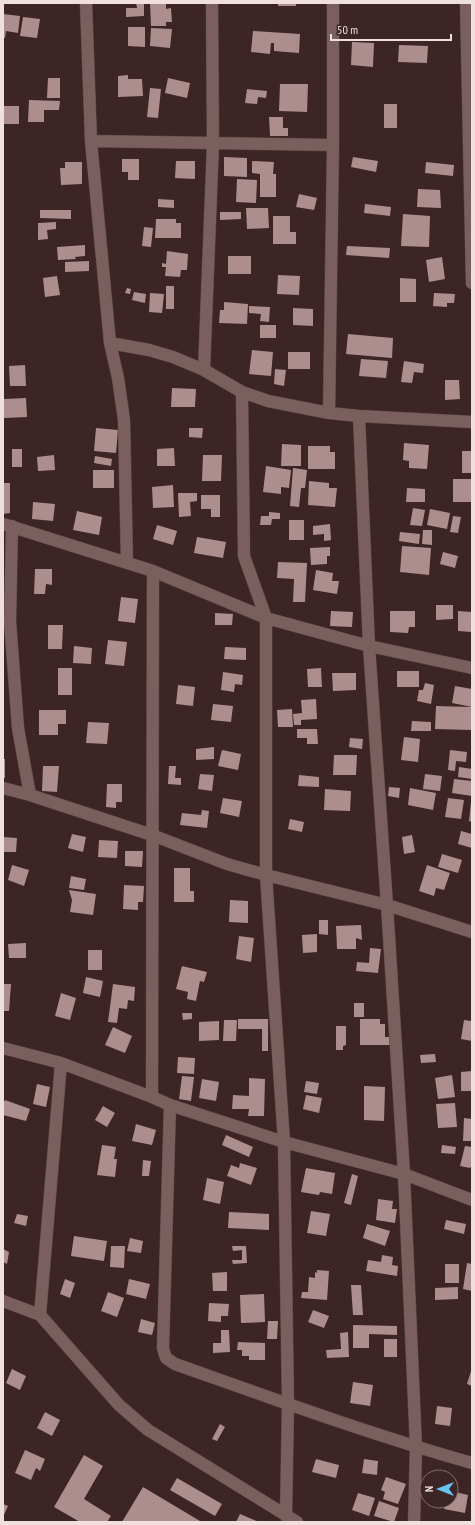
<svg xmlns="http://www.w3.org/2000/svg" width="475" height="1525" font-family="'PT Sans Narrow',sans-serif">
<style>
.building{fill:#ad8e8e}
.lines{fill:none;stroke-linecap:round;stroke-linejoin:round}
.street-casing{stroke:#584444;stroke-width:13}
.street{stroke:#7b5f5f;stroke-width:12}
</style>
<rect width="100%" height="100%" fill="#3d2525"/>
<path class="building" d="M136 3H144V16L126 17V8H137Z
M150 3H166V9L171 8 172 22H166V26H151Z
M278 3H296V6H278Z
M3 14 20 16 18 33 6 31 5 38 3 37Z
M23 17 40 19 37 38 20 36Z
M128 27H145V47L128 46Z
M151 28 172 29 170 48 150 46Z
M253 31 300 34 299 53 274 51V43H271L270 54 251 52Z
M352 42 374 43 373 67 351 65Z
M399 45 428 46 427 63 398 62Z
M128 75V79H142L143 96 118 97V76Z
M48 78H60V98H47Z
M168 78 190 83 187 98 165 93Z
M280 84H308L307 112 279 111Z
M150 88 161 89 158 118 147 117Z
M247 89 267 91 266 98 258 97 257 104 245 103Z
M29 100 60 101 59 110H44V122H28Z
M384 104H397V128H384Z
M3 106H19V124H3Z
M269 117H283V128H288V136H270Z
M224 157 247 158V177L224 176Z
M353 157 378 161 376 172 351 167Z
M122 159H139V180H128V172H122Z
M176 161H195V179L175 178Z
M252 161 274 162 273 174H276V197H260V174L252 173Z
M65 162H82V184L61 185 60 168H65Z
M426 162 454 165 453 176 425 173Z
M237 179 257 180 256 203 236 202Z
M418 189 440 190 441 208 417 207Z
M299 194 317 198 314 210 296 207Z
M158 199 174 200V208L158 207Z
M365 204 391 207 390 216 364 213Z
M246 208H268L269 228 247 229Z
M40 210H71V219L40 218Z
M220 212H241V219L220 220Z
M403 214 430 216 429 247 401 246Z
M273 216H290V232H296V244H273Z
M156 219H176V223H181V238H155Z
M56 222V229L47 230 48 239 38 240V223Z
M144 227 153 228 151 247 142 246Z
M85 245V256L75 257 76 259 58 260 57 247Z
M347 246 390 248 389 258 346 255Z
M167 251 188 254 187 270H181L180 277 165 276 166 267H162V263L166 264Z
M228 256H251V274H228Z
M442 257 445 279 429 282 426 260Z
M89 261V271L65 272V262Z
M278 275 300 276 299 295 277 294Z
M57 276 60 295 45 297 43 278Z
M400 278 416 279V302H400Z
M166 286H174V309H166Z
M127 288 131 289 130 294 125 293Z
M134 292 146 294 145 303 132 300Z
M150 293 164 294 162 313 149 312Z
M434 293 455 294 454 303H447V307L433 306Z
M224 302 248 304 247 324 219 323 220 310H224Z
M249 306 270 307 269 322 260 321 261 314 249 313Z
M293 308 313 309V326L293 325Z
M260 325H276V338H260Z
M348 334 393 338 392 358 346 354Z
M252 350 273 352 271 376 249 374Z
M288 352H310V369H288Z
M361 359 388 361 386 378 359 376Z
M404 361 424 364 423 373 414 372 412 383 401 382Z
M25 365 26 386H10L9 366Z
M275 369 286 370 284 386 274 384Z
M445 380H459L460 399 445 400Z
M172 388 196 389 195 407H171Z
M26 398 27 417 4 418V399Z
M96 428 118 430 116 453 94 451Z
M189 428H203L202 438 189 437Z
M404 443 429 445 427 469 409 468V461L403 460Z
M282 444 301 445V466H281Z
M308 446H330V452H335V469H308Z
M174 448 175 466H157V449Z
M12 449H22V467H12Z
M462 451H472V473H462Z
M54 455 55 470 38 471 37 457Z
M203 455H222L221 481H202Z
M95 456 112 459 111 466 94 463Z
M266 466 291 470 289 488 281 487V494L263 492Z
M293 468 307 470 305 488H301L299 507 290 506Z
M93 470H114V488H93Z
M453 479H471V502H453Z
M309 481 329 483V488H337L335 507 308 505Z
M3 483H10V513L3 514Z
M173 485 174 507 153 508 152 487Z
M407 488 425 489V502H406Z
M178 493H197V501L190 502 191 516 179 517Z
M201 495H220V517H211V509H201Z
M33 502 55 504 53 521 32 519Z
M413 508 425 510 422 526 410 525Z
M430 509 450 513 447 529 427 525Z
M77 511 102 517 99 535 73 530Z
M269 512 280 513V519H272L271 525H260L261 516H269Z
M453 516 461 517 458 533 450 532Z
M289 520H304V540H289Z
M330 524 331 540 324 541V534L313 535V526Z
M157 525 177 531 173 545 153 539Z
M423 530H432V545L422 544Z
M400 532 420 534 419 544 399 541Z
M197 537 226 542 223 558 194 553Z
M402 546 431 548 429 575 400 572Z
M330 547V556H327V564L311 565 310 548Z
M443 552 458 556 455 568 440 564Z
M278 562 307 563 305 602H293L294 579 277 578Z
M35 569H52V585L46 584 45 594H34Z
M316 570 333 573 332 581H339L337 594 313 590Z
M121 597 138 599 135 623 118 621Z
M436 605H453V619L436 620Z
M331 611 353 612 352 627 330 626Z
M390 611H415V627H409L408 633 390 632Z
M458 611 472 612V632L458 631Z
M215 613 233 614 232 625H215Z
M48 625H63L62 649H48Z
M108 640 127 642 124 666 105 664Z
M74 646 92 648 91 664 73 663Z
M225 647 246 648V660L224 659Z
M58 668H72V695H58Z
M321 668 322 687H308L307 669Z
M397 671H419V687H397Z
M223 672 243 675 242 685 235 684 234 692 221 690Z
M332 673H356V690L333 691Z
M425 683 434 685 431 704 417 701 419 690H423Z
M178 685 195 687 193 706 176 704Z
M455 686 472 689V707L452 703Z
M316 699 317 719 301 720V725H294L293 714 302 713 301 700Z
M213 704 233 706 231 722 211 720Z
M436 706 472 707 471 730 435 729Z
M292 709 293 727H278L277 710Z
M39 710H66V724H58V735H39Z
M412 721 431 722V731H411Z
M88 722 109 723 107 744 86 743Z
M297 729H317L318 744H307V738H297Z
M404 737 420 739 418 762 401 760Z
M350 738 363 739 362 749 349 747Z
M214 747V759L196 760V749Z
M222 750 241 754 238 770 218 766Z
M450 750 467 752 466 762 456 761 455 771 448 770Z
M334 755H357L356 775H333Z
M3 759H5V778H3Z
M43 766H59L57 792 42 791Z
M169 766H176L175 778H181V785L168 784Z
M459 767 472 769V779L458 777Z
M200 774 214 775 212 791 198 789Z
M425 774 442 776 440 791 423 789Z
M299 775 319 777V787L298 786Z
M454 779 472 781V796L452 793Z
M107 784H122V802H116V808L106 807Z
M389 787 400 788 399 798 388 796Z
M410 788 436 793 433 810 408 805Z
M325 789 351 791 350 811 324 810Z
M223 798 242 801 239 817 220 813Z
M448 798 464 800 461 819 445 817Z
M471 802H472V822L469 821Z
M202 810 209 811 207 828 180 825 182 813 201 815Z
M290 819 304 822 302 832 288 829Z
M461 831 472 834V848L458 844Z
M72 834 86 837 83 852 68 848Z
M412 835 415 852 404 854 402 837Z
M3 837 17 838 16 852H3Z
M99 840 118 841 117 858 98 857Z
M125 851H143L142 867 125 866Z
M442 854 462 860 458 873 438 867Z
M12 865 29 870 24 886 8 880Z
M427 865 450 873 444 890 436 888 434 896 419 891Z
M174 868H190V891H194V902H174Z
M71 876 86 879 84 890 69 888Z
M124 885 144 886 143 902H138V910L123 909Z
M69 890 96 894 93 915 70 912 72 900Z
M230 900 248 901V923L229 922Z
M319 920H328V935L319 934Z
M361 925 362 940 356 938V949H337L336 926Z
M317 934V952L303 953 302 935Z
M239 936 254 938 251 962 236 959Z
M26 943V958H9L8 944Z
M370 948 381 949 378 973 356 971 357 962 369 963Z
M88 950H102V970H88Z
M182 966 207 972 204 982 200 981 196 1001 187 999 188 992 176 989Z
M86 977 103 981 100 997 83 993Z
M3 984H11L9 1011H3Z
M113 984 135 987 134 1001 128 1000 127 1009 119 1008 117 1023 108 1022Z
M61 993 76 998 70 1020 55 1016Z
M354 1003H364V1017H354Z
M182 1013H192V1019L183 1020Z
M238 1019H268V1051H262V1029H238Z
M360 1019H380V1024H385V1037H390V1045H360Z
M224 1020H237L236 1041H223Z
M464 1020 472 1021V1041L461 1039Z
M219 1021V1040L199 1041V1022Z
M336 1026H346V1045L343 1046V1050H336Z
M113 1027 132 1036 125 1053 105 1045Z
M435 1054 436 1062 421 1063 420 1055Z
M178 1057 195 1058 194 1074 177 1073Z
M472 1071V1091H461V1072Z
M452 1075 455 1097 438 1099 435 1078Z
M182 1076 194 1077 191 1101 179 1099Z
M249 1078 265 1079 264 1116H248L249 1109H232L233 1095 249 1096Z
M202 1079 219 1082 216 1101 199 1098Z
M306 1081 319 1083 317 1094 304 1092Z
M37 1084 50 1087 46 1107 33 1104Z
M364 1086 385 1087 384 1121 364 1120Z
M306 1095 322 1098 319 1113 303 1109Z
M5 1100 30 1109 26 1121 3 1115V1105Z
M455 1103 457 1127 438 1128 436 1104Z
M103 1106 115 1113 107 1127 95 1120Z
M464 1118 472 1119V1141H463Z
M136 1124 156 1130 152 1145 132 1141Z
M226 1135 253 1147 249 1157 222 1145Z
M102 1145 116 1147 114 1159H117L115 1177 97 1175Z
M442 1145 456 1147 455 1154 441 1153Z
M465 1146 472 1147V1164L470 1168 460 1166Z
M143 1160 151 1161 149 1176H142Z
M240 1163 257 1168 251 1185 227 1176 231 1165 239 1168Z
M306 1168 335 1173 332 1194 320 1192 319 1195 301 1192Z
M352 1174 358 1176 351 1205 344 1203Z
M207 1178 224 1182 220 1204 203 1200Z
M378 1199 393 1201 392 1209H397L395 1223 376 1220Z
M311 1211 330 1214 326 1236 307 1233Z
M229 1212 269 1214V1230L228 1228Z
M17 1214 28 1216 26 1226 14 1223Z
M446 1220 466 1224 464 1234 444 1229Z
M367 1224 390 1231 385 1246 363 1238Z
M74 1236 107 1241 104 1261 71 1256Z
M130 1238 143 1241 141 1253 127 1251Z
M111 1246H125L124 1268 110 1267Z
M232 1246H246L247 1263 233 1264 232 1260H242V1250L233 1251Z
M3 1249 9 1252 7 1264 3 1262Z
M382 1255 393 1257 392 1265 398 1266 397 1276 366 1271 368 1260 381 1262Z
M467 1263 472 1264V1291L463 1289Z
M445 1264H459V1283H445Z
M317 1270 329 1271 327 1300 301 1298 302 1292H308L309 1277 315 1278V1272L317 1273Z
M227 1272V1291H213L212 1273Z
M65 1279 75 1283 70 1298 60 1294Z
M129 1279 150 1284 146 1299 126 1294Z
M351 1285H361L363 1315H353Z
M458 1287V1299L435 1300V1288Z
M108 1292 124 1298 117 1317 101 1311Z
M264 1294 265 1322 241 1323 240 1295Z
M209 1303 229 1304 228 1316H221V1322L208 1321Z
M313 1310 329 1316 324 1328 308 1322Z
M141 1319 155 1323 152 1335 138 1332Z
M268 1321H278L277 1339H267Z
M353 1325 397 1326V1335L369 1334V1348H353Z
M221 1330H229L230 1352 213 1353V1343H221Z
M348 1332 349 1357 327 1358 326 1350 341 1349 340 1333Z
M384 1339H397V1357H384Z
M238 1342 265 1343V1360H249V1356H242V1350H237Z
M472 1368V1386L467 1384Z
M12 1369 26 1376 20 1390 6 1383Z
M353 1382 373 1385 370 1406 350 1403Z
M437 1406 452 1408 450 1426 435 1424Z
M45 1412 60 1420 52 1436 37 1428Z
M220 1424 225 1427 217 1441 212 1439Z
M25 1450 45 1459 40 1471 36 1468 31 1480 15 1473Z
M84 1455 103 1466 84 1499 111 1516 107 1522H80L54 1507Z
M316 1459 339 1465 336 1478 312 1472Z
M364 1459 378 1461 377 1475 362 1473Z
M386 1477 406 1484 398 1504 383 1499 385 1492 381 1490Z
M177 1478 222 1504 215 1516 170 1490Z
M143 1487 200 1521V1522H122Z
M451 1491 468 1495 465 1513 444 1509 446 1501H451Z
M358 1493 375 1498 369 1516 352 1510Z
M379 1501 399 1508 394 1522 374 1516Z
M3 1504 8 1506 3 1517Z
M240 1514 259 1522H236Z"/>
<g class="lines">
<defs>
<path id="street" d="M86 3 91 141 110 343 118 378 124 420 127 563
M466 3 472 283
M91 141 333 145
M110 343 149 350 173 357 204 370 242 392 268 401 329 413 359 416 472 422
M204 370 213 144 212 3
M242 392 244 556 266 618V875L284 1142 288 1404 286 1516
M329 413 333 145V3
M359 416 369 646 387 905 404 1174 416 1447 414 1522
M3 524 153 571 266 618 369 646 472 668
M12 526 10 621 18 728 30 795
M3 788 30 795 152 835 227 864 266 875 387 905 472 932
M3 1048 61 1063 152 1097 170 1105 284 1142 404 1174 472 1200
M152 1097 153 571
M170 1105 163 1348 166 1358 175 1364C274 1399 372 1435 472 1463
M3 1301 40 1315 119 1405 148 1430 297 1522
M40 1315 61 1063"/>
</defs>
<use href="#street" class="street-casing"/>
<use href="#street" class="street"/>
</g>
<rect width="475" height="1525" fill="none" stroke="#efdfde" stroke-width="8"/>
<g transform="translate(439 1489) rotate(270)"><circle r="19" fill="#3d2525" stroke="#846f6f"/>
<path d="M0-3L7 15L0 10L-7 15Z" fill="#66c4ef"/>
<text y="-6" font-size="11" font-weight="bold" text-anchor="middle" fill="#efdfde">N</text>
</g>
<path d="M331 34v6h120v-6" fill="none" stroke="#efdfde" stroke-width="2"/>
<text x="337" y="34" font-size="12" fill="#efdfde" stroke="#3d2525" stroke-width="3" paint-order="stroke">50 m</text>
</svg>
